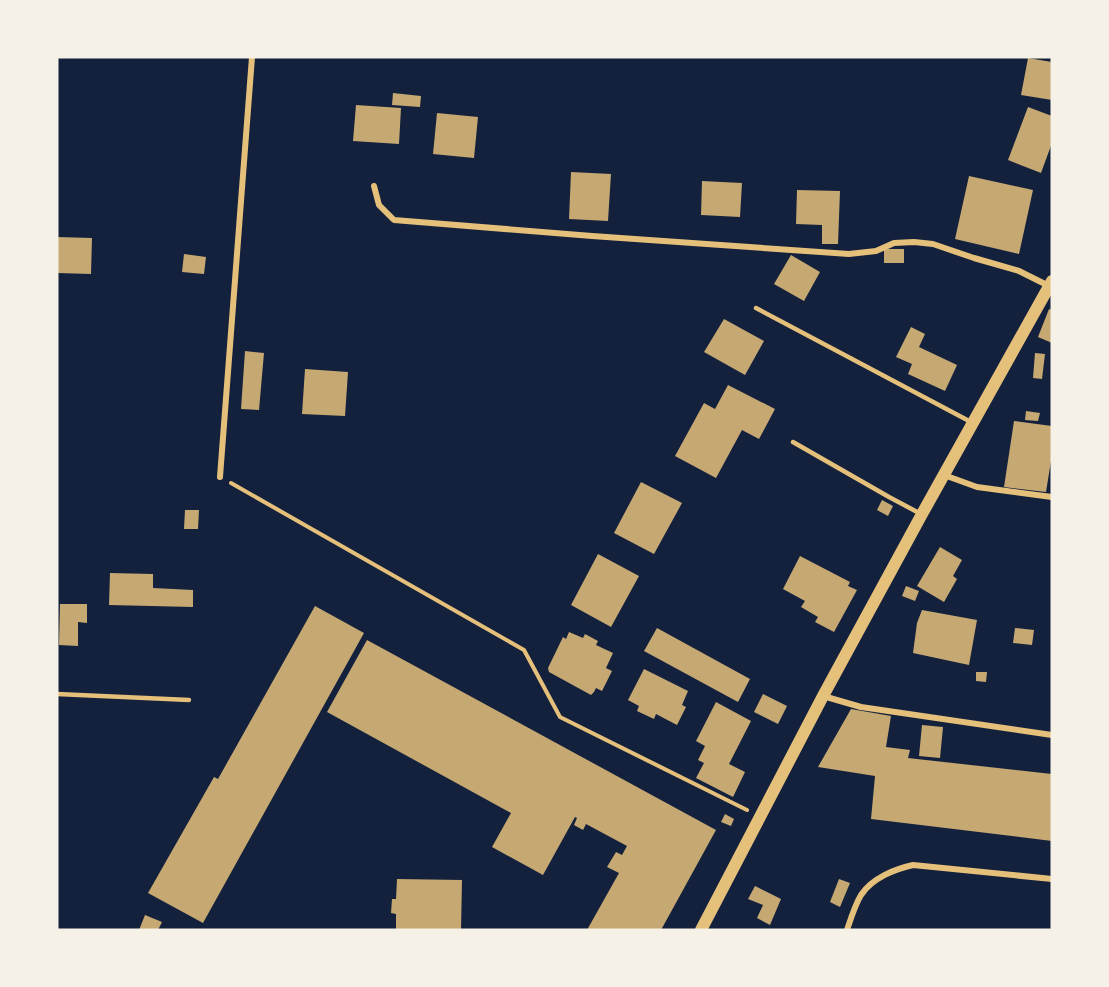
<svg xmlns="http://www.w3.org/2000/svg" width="1109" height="987" font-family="'Fira Sans Condensed',sans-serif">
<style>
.building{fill:#c6a872}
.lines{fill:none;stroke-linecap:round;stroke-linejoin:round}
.path{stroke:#e5c07b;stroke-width:4}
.service{stroke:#e5c07b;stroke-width:4.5}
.minor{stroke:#e5c07b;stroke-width:6}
.secondary{stroke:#e5c07b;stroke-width:12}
</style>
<rect width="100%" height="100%" fill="#14213d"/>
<path class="building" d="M1028 58 1052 62V100L1021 95Z
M393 93 421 96 420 107 392 105Z
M356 105 401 108 399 144 353 141Z
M1028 107 1052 116V143L1041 173 1008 160Z
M437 113 478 117 474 158 433 154Z
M571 172 611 174 608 221 569 219Z
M969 176 1033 190 1019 254 955 239Z
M702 181 742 183 740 217 701 215Z
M797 190 840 191 838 244H822V225L796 224Z
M57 237 92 238 91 274 57 273Z
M884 249H904V263H884Z
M184 254 206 257 204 274 182 272Z
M791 255 820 272 804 301 774 284Z
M1049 309 1052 310V343L1038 337Z
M724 319 764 341 745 375 704 352Z
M911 327 925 334 919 347 957 365 945 391 908 374 912 364 896 357Z
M245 351 264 353 259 410 241 409Z
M1035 353 1045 354 1042 379 1033 378Z
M305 369 348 372 345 416 302 414Z
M728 385 775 409 759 439 742 430 716 478 675 456 704 403 715 409Z
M1026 411 1040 413 1038 421 1025 420Z
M1014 421 1052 426V461H1051L1046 492 1004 487Z
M641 482 682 503 654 554 614 533Z
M882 500 893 506 888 516 877 510Z
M185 510H199L198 529H184Z
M940 547 962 560 953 576 957 579 944 602 917 586Z
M598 554 639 576 611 627 571 605Z
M800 556 850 582 848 586 857 590 834 632 815 622 818 617 801 607 805 601 783 589Z
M110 573 153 574V588L193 590V607L109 605Z
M906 586 919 591 915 601 902 596Z
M60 604H87V623L78 622V646L59 645Z
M315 606 364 633 203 923 148 893 214 777 218 779Z
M922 610 977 620 969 665 913 653 917 623Z
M657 628 750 679 738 702 644 651Z
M1015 628 1034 630 1032 645 1013 643Z
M569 632 583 638 585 634 598 641 596 645 613 653 606 668 612 671 602 691 596 688 594 692 591 695 549 672 548 668 563 637 566 639Z
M367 640 716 830 661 930H587L619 873 607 867 616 852 622 855 627 846 586 824 583 830 574 825 577 818 575 817 543 875 492 847 511 813 327 712Z
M644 669 688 691 682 705 686 707 677 725 656 714 654 719 637 711 639 706 628 700Z
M976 672H987L986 682 976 681Z
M763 694 787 706 778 724 754 712Z
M716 702 751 721 729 764 745 772 733 797 696 778 704 763 698 760 705 746 696 741Z
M851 709 891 716 886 747 910 750 908 758 1052 774V841L871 819 875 776 818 767Z
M922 725 943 727 940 758 919 756Z
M725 814 734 819 731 826 721 822Z
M397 879 462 880 461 930H396V914L391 913 392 899H396Z
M839 879 850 883 840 907 830 902Z
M755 886 781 899 770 925 757 918 763 905 748 899Z
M145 915 162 922 158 930H139Z"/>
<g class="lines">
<path class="path" d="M231 483 524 650 560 717 747 810"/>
<path class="service" d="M756 308 971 422
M793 442 889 497 921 514
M57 694 189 700"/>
<path class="minor" d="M374 186 379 205 394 220 592 236 849 254 876 251 894 243 914 242 933 244 974 258 1019 271 1049 286
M944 475 977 487 1052 497
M220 477 252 57
M823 696 861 707 1052 735
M847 930C851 918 855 905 861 895 872 878 895 869 913 865L1052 879"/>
<path class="secondary" d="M701 930 823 696 922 514 1052 281"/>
</g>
<rect width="1109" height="987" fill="none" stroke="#f6f1e7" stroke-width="117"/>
</svg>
